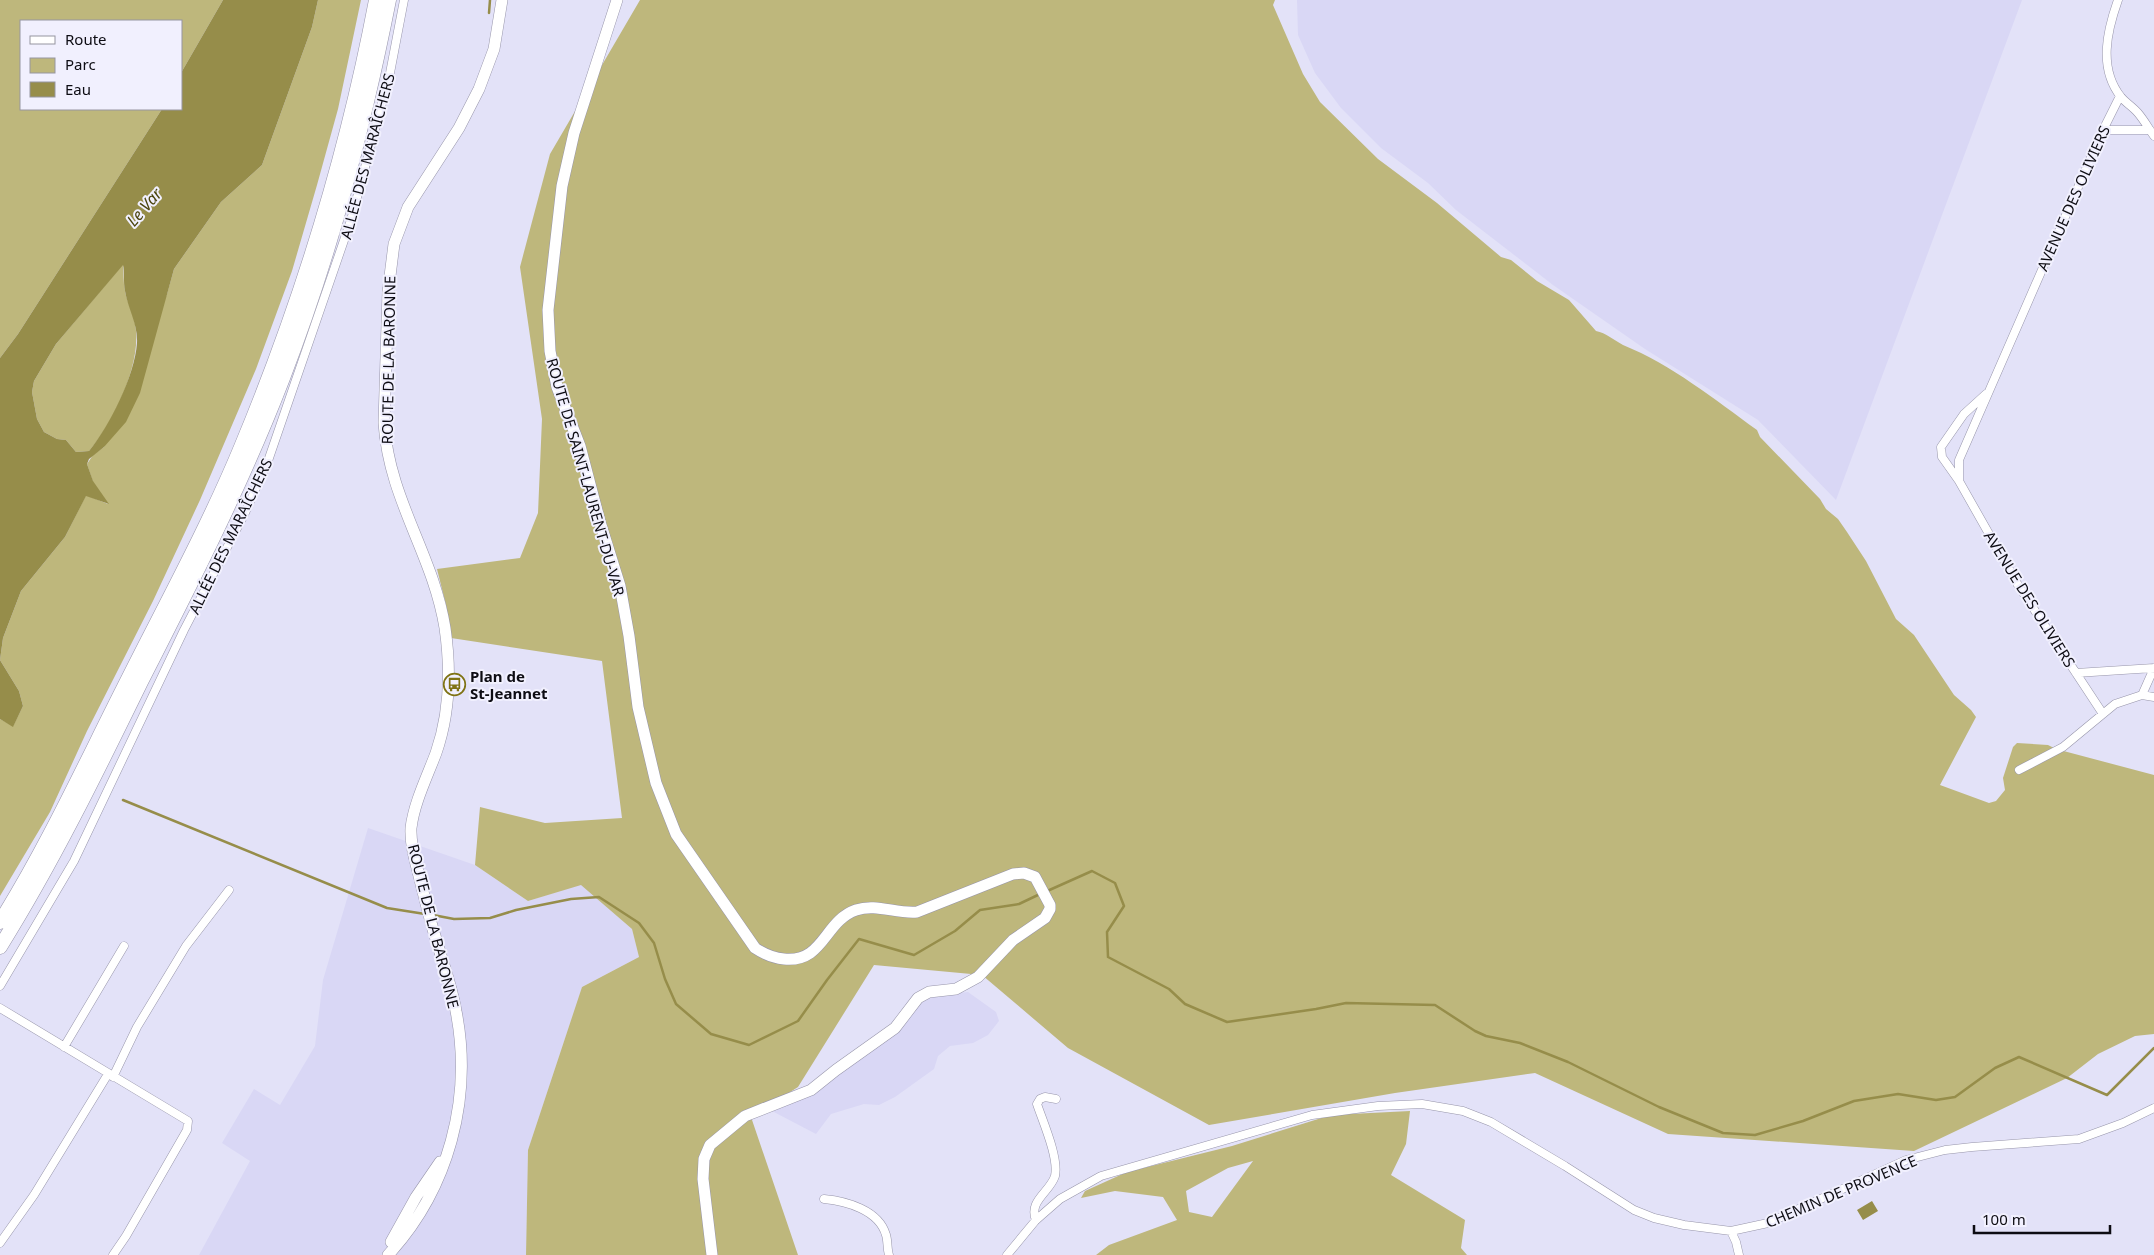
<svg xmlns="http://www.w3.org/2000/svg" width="2154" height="1255" font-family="'Noto Sans',sans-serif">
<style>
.built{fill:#d9d7f5}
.green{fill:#beb77c;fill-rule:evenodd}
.water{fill:#968d4a;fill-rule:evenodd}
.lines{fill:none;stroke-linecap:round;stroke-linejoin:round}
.stream{stroke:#968d4a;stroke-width:2.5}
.street-casing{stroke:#9795aa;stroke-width:9}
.secondary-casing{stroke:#9795aa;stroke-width:12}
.highway-casing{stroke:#9795aa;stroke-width:15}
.street{stroke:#fff;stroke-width:8}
.secondary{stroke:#fff;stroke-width:11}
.highway{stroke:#fff;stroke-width:14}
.labels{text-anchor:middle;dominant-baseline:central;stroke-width:4;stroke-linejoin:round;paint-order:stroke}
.street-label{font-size:15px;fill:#0d0c13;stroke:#f1f0fe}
.poi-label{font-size:15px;font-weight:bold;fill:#0d0c13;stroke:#f1f0fe;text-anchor:start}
.water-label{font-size:16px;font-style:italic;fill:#4b450f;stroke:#f1f0fe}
</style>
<rect width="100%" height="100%" fill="#e3e2f8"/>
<path class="built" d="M1297 0H2022L1836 500 1758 420 1645 349 1553 285 1456 210 1428 183 1381 148 1341 108 1315 73 1298 35Z
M368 828 475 865 528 901 581 884 632 929 639 957 582 987 528 1150 526 1255H199L250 1161 222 1143 254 1089 280 1105 315 1046 323 980Z
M968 992 996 1012 999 1021 988 1035 973 1043 950 1046 938 1056 934 1069 895 1097 879 1105 864 1104 831 1114 816 1134 772 1111 805 1096 923 1001 939 995Z"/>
<path class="green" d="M0 0H223L181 73V21H21V109H162L18 334 0 358Z
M318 0H361L338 109 317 185 292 271 256 369 200 500 153 601 87 731 50 812 0 896V719L13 726 23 706 19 691 0 660 3 638 21 591 65 537 86 495 108 504 93 482 87 464 93 455 104 447 167 294 174 269 221 202 262 165 312 27Z
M640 0H1275L1273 5 1303 74 1320 102 1378 159 1437 203 1501 257 1511 260 1537 281 1569 300 1596 331C1606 333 1614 340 1623 345 1672 365 1714 399 1757 430L1760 437 1820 499 1826 509 1838 519 1847 532 1866 561 1896 619 1914 635 1954 695 1971 710 1976 717 1940 785 1989 803 1996 801 2005 790 2003 778 2013 747 2017 743 2048 745 2056 749 2154 775V1034L2135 1036 2098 1054 2067 1078 1914 1151 1668 1134 1535 1073 1395 1093 1209 1125 1068 1048 982 975 874 965 798 1087 751 1117 798 1255H526L528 1150 582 987 639 957 632 929 581 885 528 901 475 865 480 807 545 823 622 818 602 661 451 638 446 605 437 569 520 558 538 513 542 419 520 267 550 154Z
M123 264C124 273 123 282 125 291 127 302 133 313 135 324 143 362 113 423 89 451L76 452 66 440 57 439 44 432 37 419 32 392 34 381 56 344Z
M1410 1111 1406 1144 1391 1175 1465 1220 1461 1248 1467 1255H1096L1109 1245 1177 1220 1163 1197 1115 1191 1081 1198 1085 1191 1127 1172 1232 1146 1331 1115ZM1253 1161 1212 1217 1189 1212 1186 1191 1228 1168Z"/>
<path class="water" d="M223 0H318L312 27 262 165 221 202 174 269 140 393 126 422 104 447 89 459 87 464 93 481 109 504 86 496 65 537 21 591 3 638 0 660 19 691 23 706 13 727 0 719V358L18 334 162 109H181V73ZM123 265C125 272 123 282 125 291 128 309 138 324 137 343 135 375 109 427 89 451L76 452 66 440 57 439 44 432 37 419 32 392 34 381 56 344Z
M1872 1201 1878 1211 1863 1220 1857 1210Z"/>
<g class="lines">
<path class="stream" d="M489 13 490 0
M123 800 387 908 425 914
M1045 892 1092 871 1115 883 1124 906 1107 932 1108 957 1169 989 1185 1004 1227 1022 1316 1009 1346 1003 1435 1005 1475 1031 1486 1036 1520 1043 1568 1062 1659 1107 1723 1133 1755 1135 1803 1121 1854 1101 1898 1094 1936 1100 1955 1097 1995 1068 2019 1057 2107 1095 2154 1048
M433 915 454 919 490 918 516 910 571 899 599 897 639 923 654 943 665 979 676 1004 711 1034 749 1045 798 1021 827 980 859 939 914 955 955 931 980 910 1019 904 1040 894"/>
<defs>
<path id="street" d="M2118 0C2107 31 2098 68 2121 97 2126 103 2133 107 2138 113 2144 120 2149 129 2154 136
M2103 130H2150
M1959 481 1942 457 1941 447 1964 414 1986 394
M2076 673 2154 668
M2142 695 2154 697
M2103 714 2018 585 1959 481V460L2103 130 2120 96
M2019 770 2063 747 2115 704 2142 695 2154 668
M0 986 74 861 184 630 245 513 268 461 351 220 390 73 404 0
M0 1008 188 1121 187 1130 126 1236 113 1255
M64 1047 124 946
M113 1077 137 1027 186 946 229 890
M824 1199C846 1201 879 1210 886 1235 888 1241 887 1249 889 1255
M1036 1220C1028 1201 1050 1192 1055 1176 1059 1158 1043 1122 1037 1104L1040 1099 1045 1097 1056 1099
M1731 1231 1736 1242 1739 1255
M0 1243 34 1195 108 1074
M1007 1255 1036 1220 1060 1199 1101 1176 1312 1115 1378 1106 1422 1104 1463 1111 1491 1122 1565 1166 1634 1210 1654 1218 1684 1225 1731 1231 1768 1223 1906 1160 1945 1150 1972 1147 2079 1139 2123 1123 2154 1108"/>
<path id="secondary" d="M617 0 574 133 562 186 548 310 550 351 557 387 580 446 600 522 620 586 629 636 638 707 656 783 676 834 755 948C764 954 773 958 784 959 824 963 824 921 856 910 876 903 896 914 917 912L1013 874 1024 873 1035 877 1050 905V909L1045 918 1013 940 978 977 956 989 929 992 918 998 895 1028 836 1070 811 1090 745 1116 710 1145 704 1159 703 1179 712 1255
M391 1242 416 1197 440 1162
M388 1255C449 1189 473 1098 456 1011 452 987 443 963 436 939 430 921 426 903 421 884 417 866 410 847 411 828 414 803 427 777 436 753 450 713 451 670 445 628 433 554 389 500 384 423L388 292 394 244 408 207 459 128 479 89 494 49 502 0"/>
<path id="highway" d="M0 922C47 847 84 766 124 687 164 607 207 529 241 447 301 303 347 153 376 0
M0 947C53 862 97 772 141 682 192 582 243 482 283 378 331 253 363 131 389 0"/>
</defs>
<use href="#street" class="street-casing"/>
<use href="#secondary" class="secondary-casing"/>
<use href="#highway" class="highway-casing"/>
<use href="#street" class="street"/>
<use href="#secondary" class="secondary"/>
<use href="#highway" class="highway"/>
</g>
<defs>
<symbol id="bus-ring" viewBox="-11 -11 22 22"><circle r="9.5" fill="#f1f0fe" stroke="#7f7315" stroke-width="1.5"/><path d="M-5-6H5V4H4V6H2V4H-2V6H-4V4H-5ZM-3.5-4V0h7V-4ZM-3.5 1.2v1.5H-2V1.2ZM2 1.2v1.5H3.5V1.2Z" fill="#7f7315"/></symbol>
</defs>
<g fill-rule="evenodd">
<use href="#bus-ring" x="442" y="672" width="25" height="25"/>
</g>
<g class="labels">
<g class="street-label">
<text transform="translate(367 156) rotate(-75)">ALLÉE DES MARAÎCHERS</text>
<text transform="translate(2073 198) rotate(-66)">AVENUE DES OLIVIERS</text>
<text transform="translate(388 360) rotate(-89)">ROUTE DE LA BARONNE</text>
<text transform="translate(586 477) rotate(74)">ROUTE DE SAINT-LAURENT-DU-VAR</text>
<text transform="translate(230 536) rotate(-64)">ALLÉE DES MARAÎCHERS</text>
<text transform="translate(2030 599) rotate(58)">AVENUE DES OLIVIERS</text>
<text transform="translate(434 926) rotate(76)">ROUTE DE LA BARONNE</text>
<text transform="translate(1841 1191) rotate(-23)">CHEMIN DE PROVENCE</text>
</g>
<g class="poi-label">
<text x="470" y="676">Plan de<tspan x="470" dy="17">St-Jeannet</tspan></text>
</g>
<g class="water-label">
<text transform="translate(144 207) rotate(-49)">Le Var</text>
</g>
</g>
<rect x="20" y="20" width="162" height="90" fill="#f1f0fe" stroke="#9695a0"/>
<rect x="30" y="36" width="25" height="8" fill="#ffffff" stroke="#9695a0"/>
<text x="65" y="45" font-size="15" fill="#0d0c13">Route</text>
<rect x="30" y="58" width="25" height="15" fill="#beb77c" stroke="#9695a0"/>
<text x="65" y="70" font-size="15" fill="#0d0c13">Parc</text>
<rect x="30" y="82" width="25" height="15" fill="#968d4a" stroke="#9695a0"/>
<text x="65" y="95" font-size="15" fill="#0d0c13">Eau</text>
<path d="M1974 1225v8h136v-8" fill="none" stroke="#0d0c13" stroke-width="2.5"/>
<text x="1982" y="1225" font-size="15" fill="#0d0c13" stroke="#f1f0fe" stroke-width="4" paint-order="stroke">100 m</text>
</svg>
